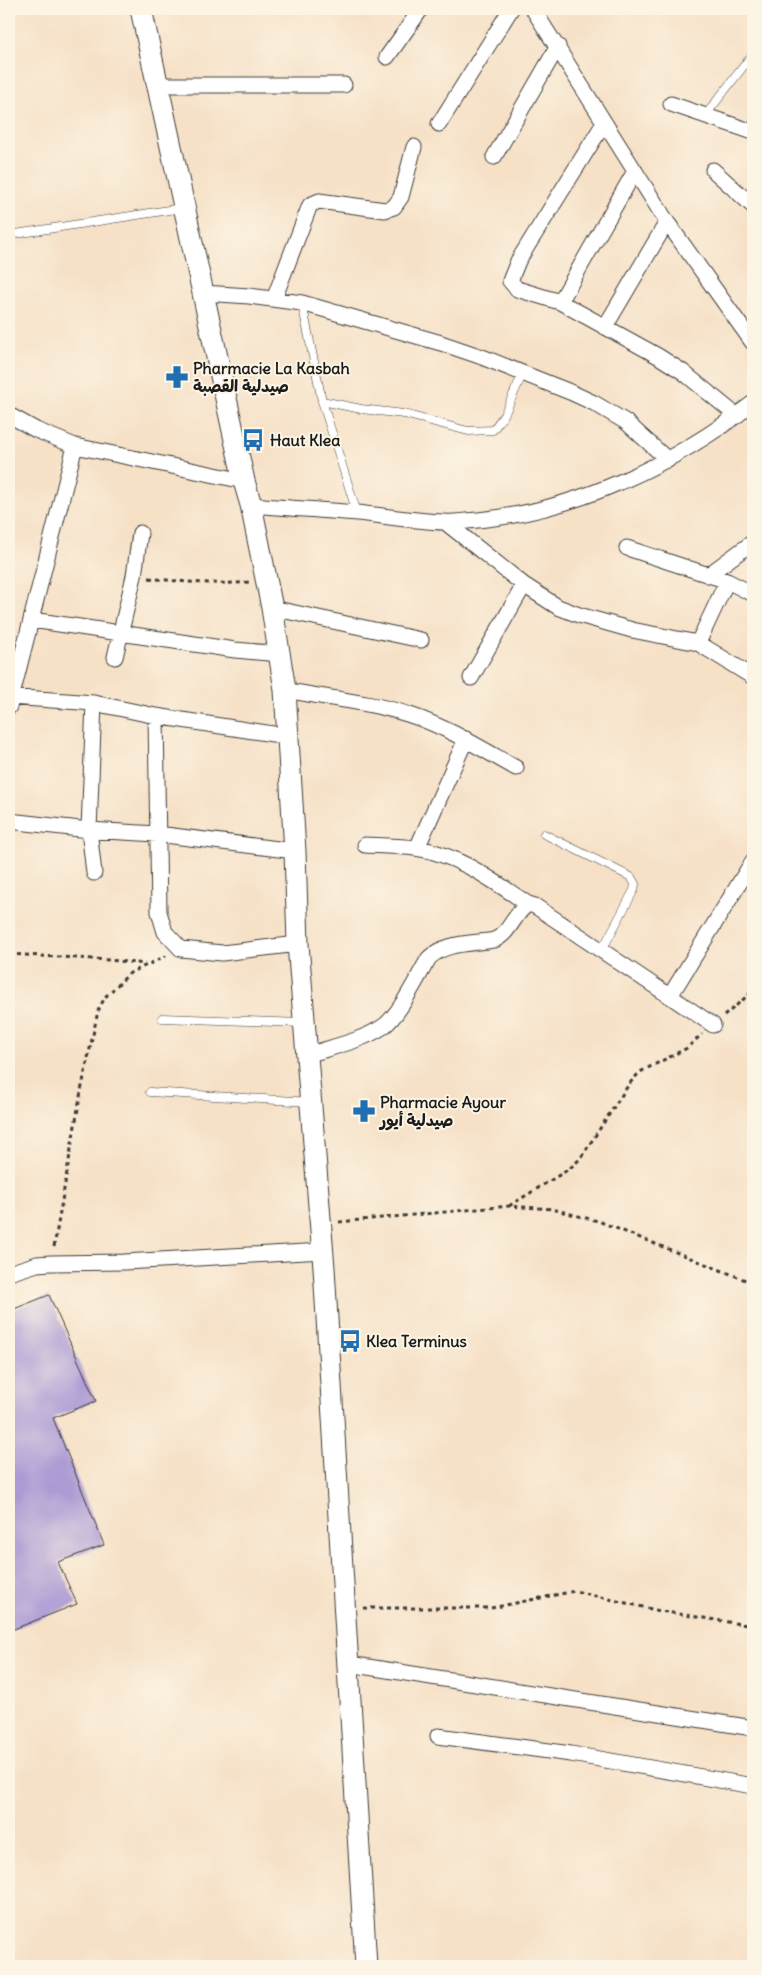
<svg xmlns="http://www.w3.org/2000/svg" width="762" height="1975" font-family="Delius,'Playpen Sans Arabic',sans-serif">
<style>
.building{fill:#ab9ad4}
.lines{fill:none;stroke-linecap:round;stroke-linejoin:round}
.service-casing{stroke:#3d3a36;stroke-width:9}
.minor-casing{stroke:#3d3a36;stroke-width:17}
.secondary-casing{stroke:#3d3a36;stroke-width:23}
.path{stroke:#3d3a36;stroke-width:3;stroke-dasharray:4 4;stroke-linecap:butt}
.service{stroke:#fff;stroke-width:8}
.minor{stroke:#fff;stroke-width:15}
.secondary{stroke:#fff;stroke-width:21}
.labels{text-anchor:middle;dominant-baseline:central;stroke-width:4;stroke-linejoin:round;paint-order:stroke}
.poi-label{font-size:16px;font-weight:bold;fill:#1c1c1c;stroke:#fcf5e5;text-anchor:start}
</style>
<rect width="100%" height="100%" fill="#fcf5e5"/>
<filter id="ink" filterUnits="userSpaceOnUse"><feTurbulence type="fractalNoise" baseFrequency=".02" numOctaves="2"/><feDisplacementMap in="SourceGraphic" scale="10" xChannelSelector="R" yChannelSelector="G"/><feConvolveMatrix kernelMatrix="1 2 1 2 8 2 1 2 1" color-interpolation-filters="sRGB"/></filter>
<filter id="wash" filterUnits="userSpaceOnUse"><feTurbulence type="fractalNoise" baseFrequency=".0096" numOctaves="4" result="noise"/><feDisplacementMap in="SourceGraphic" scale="20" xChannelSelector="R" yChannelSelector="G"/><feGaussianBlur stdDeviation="1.12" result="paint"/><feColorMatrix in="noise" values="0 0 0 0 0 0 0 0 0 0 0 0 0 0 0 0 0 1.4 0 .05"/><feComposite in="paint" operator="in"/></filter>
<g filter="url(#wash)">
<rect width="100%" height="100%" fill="#f6e1c7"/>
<g id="blocks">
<path class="building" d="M49 1295 96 1401 53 1418 104 1545 58 1562 77 1604 9 1631V1311Z"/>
</g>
</g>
<g filter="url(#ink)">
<use href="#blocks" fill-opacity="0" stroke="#3d3a36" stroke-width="1"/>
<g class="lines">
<defs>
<path id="service" d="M705 116 753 54
M9 235 182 208
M302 303 322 401 357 513
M322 401 361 409 404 414 468 431 493 430 504 415 523 373
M544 834 631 877 635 884 634 890 602 950
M162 1018 302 1023
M150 1092 310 1102"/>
<path id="minor" d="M533 9 667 222 753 343
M387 57 421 9
M158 85H344
M671 104 753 132
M604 123 518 261 510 281 517 289 560 302 658 356 683 372 737 416
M439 124 511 9
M494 157 558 46
M713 170 753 206
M203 293 249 296 302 303 441 343 482 357 570 392 594 403 626 422 668 460
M274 299 310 205 319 201 385 210 394 207 401 197 414 147
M560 302 635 171
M605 327 667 222
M9 415 36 430 75 446 244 481
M251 505C286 508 322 510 357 513 386 516 415 521 444 522 455 523 467 521 478 520 576 511 676 463 753 403
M445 522 524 585 558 607 579 615 632 630 698 643 753 677
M627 548 727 581 753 594
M708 575 753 542
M272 608 421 640
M32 620 235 650 280 654
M698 643 727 581
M115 657 134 576 140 533
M471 678 524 585
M285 690C325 698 371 702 410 715 447 727 482 749 516 768
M10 697 94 703 156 716 286 736
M94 703 89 830 94 873
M9 707 75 446
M156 716 159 912 165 932 181 949 222 953 298 944
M9 821 89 830 157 834 295 851
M365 845C382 846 399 846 415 848 456 853 495 882 528 904
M417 848 466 739
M670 996 753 861
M307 1055C332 1047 362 1041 384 1026 400 1014 418 976 429 958 445 942 473 944 494 940 510 934 514 913 528 904L535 906 713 1025
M9 1273 37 1264 51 1263 124 1262 323 1251
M349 1664 753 1728
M438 1736 571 1754 753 1786"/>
<path id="secondary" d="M141 9 244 481 251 505 272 608 285 690 295 851 298 944 324 1268 366 1966"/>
</defs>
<use href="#service" class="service-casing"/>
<use href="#minor" class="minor-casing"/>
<use href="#secondary" class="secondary-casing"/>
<path class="path" d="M149 578C182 582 217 585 250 582
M9 954 109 960 145 964
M724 1016 753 991
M509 1206 569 1169 580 1159 629 1084 640 1072 687 1048 702 1034
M339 1222 509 1206 552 1209 598 1221 753 1283
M54 1247 81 1091 98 1011 105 997 130 973 166 956
M363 1608H491L575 1591 660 1611 753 1626"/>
<use href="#service" class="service"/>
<use href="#minor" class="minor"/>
<use href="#secondary" class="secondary"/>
</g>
</g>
<defs>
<symbol id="pharmacy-bare" viewBox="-9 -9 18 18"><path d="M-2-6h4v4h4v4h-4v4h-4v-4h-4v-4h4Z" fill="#1f6fb2" stroke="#fcf5e5" stroke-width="2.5" paint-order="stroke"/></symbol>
<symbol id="bus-bare" viewBox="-9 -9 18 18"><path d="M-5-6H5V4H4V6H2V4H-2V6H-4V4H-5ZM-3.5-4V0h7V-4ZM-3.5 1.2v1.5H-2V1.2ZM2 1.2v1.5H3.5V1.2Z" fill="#1f6fb2" stroke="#fcf5e5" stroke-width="2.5" paint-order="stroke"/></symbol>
</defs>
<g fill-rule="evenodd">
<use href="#pharmacy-bare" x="161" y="361" width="32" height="32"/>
<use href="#bus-bare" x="237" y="424" width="32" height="32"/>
<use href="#pharmacy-bare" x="348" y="1095" width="32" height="32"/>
<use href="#bus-bare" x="334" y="1325" width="32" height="32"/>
</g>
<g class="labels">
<g class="poi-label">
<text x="193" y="368">Pharmacie La Kasbah<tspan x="193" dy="18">صيدلية القصبة</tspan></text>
<text x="270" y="440">Haut Klea</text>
<text x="380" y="1102">Pharmacie Ayour<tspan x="380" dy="18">صيدلية أيور</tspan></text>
<text x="366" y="1341">Klea Terminus</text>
</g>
</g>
<rect width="762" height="1975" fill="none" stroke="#fcf5e5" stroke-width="30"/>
</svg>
